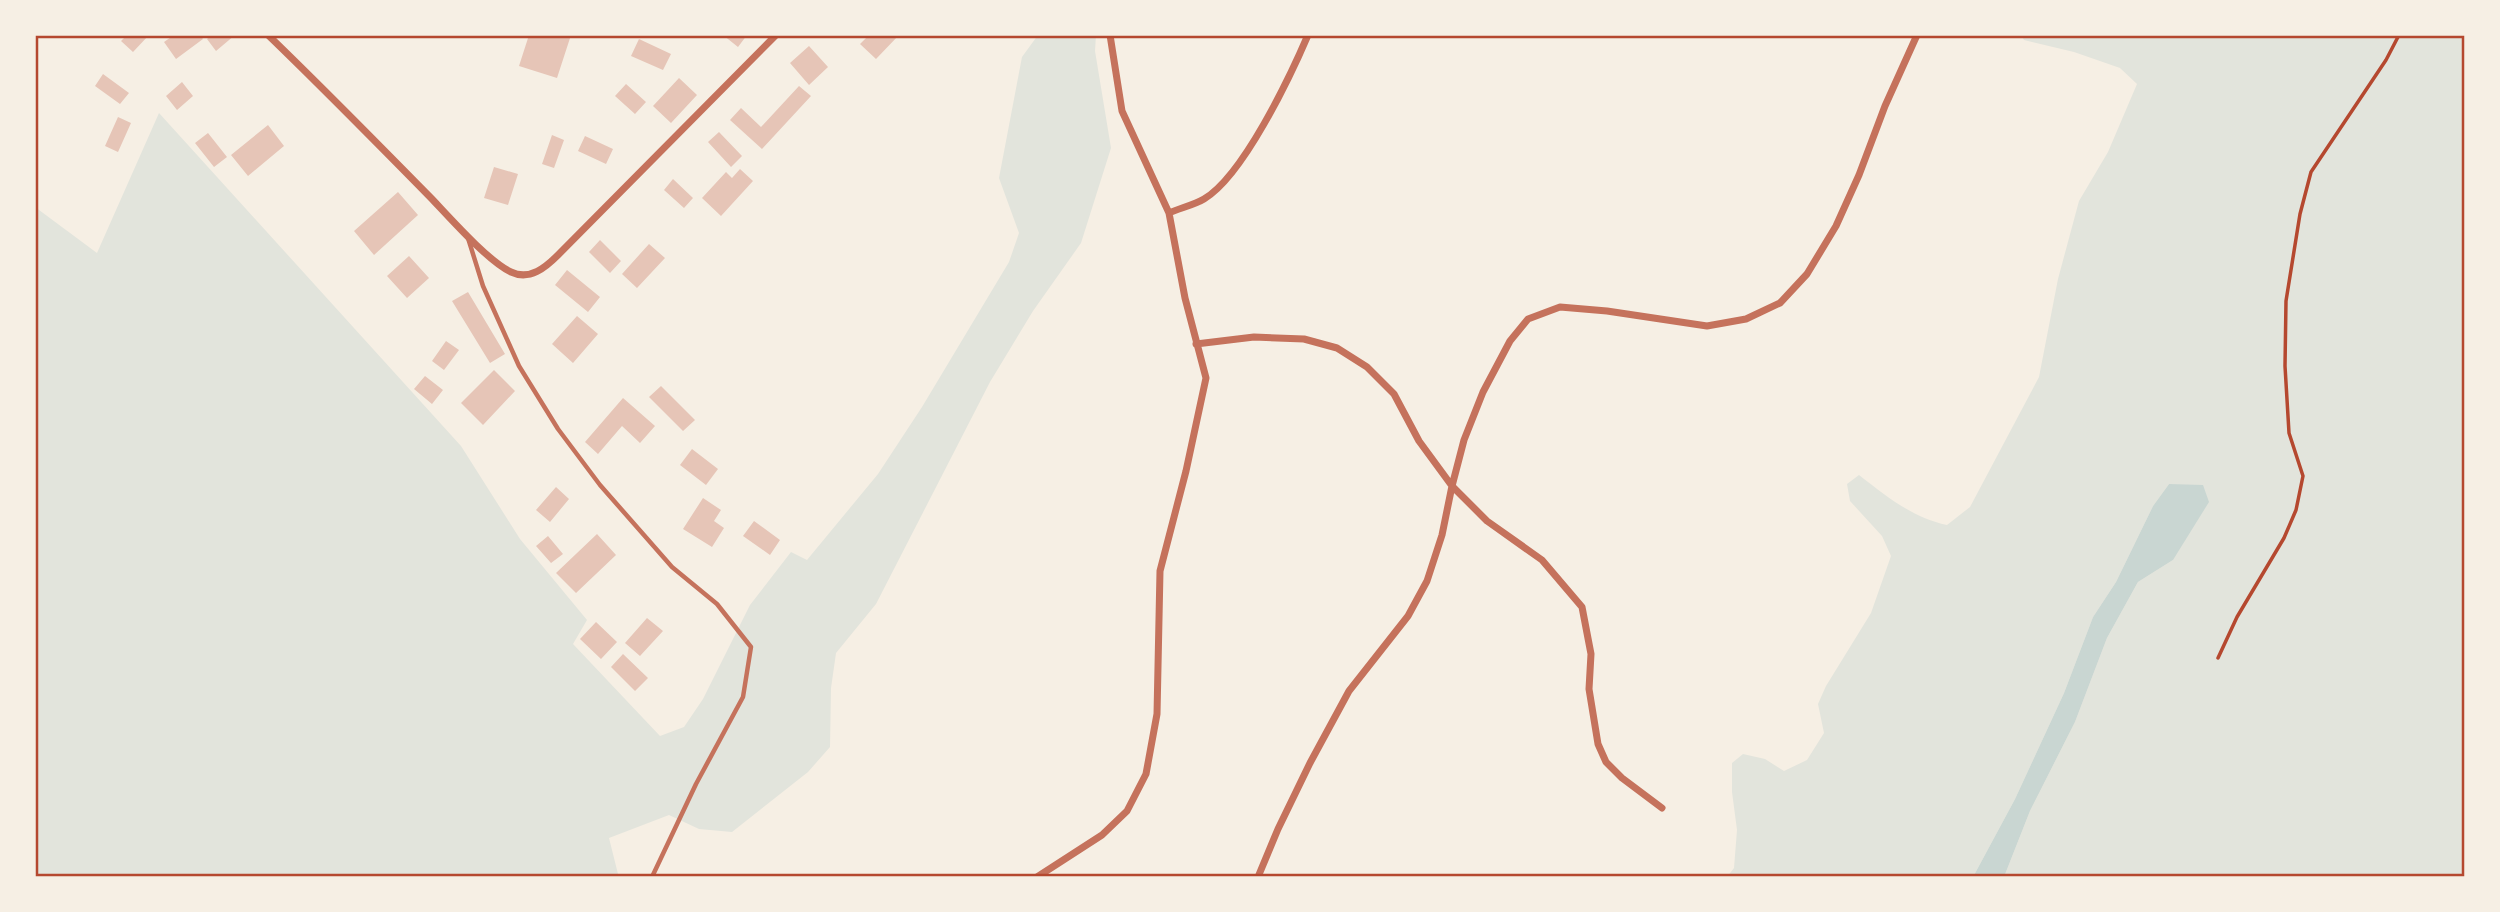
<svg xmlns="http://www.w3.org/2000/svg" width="2500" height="912" font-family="'Fira Sans',sans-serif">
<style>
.green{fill:#e2e4dc}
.water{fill:#c9d6d2}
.building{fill:#e6c5b7}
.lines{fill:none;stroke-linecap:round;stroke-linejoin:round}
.path{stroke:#b5482f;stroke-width:3.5}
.service{stroke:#c5725c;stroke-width:4.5}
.minor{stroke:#c5725c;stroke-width:7}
.neatline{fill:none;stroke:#b5482f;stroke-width:2.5}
</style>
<rect width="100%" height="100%" fill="#f6efe4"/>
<path class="green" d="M1038 35H1096L1095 51 1111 148 1081 243 1033 311 990 382 876 604 836 653 831 688 830 747 808 772 732 832 699 829 669 815 609 838 618 874 612 877H35V207L97 253 159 113 461 446 520 539 587 620 573 644 660 736 684 727 703 699 750 605 791 552 807 560 878 474 922 407 1009 262 1019 233 999 178 1022 57Z
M2021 35H2465V877H2004L2030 811 2075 722 2107 638 2138 582 2173 560 2169 484 2153 506 2116 582 2093 617 2064 693 2015 799 1973 877H1727L1734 868 1737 830 1732 792V763L1743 754 1765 759 1784 771 1807 760 1824 733 1818 704 1826 686 1871 613 1891 556 1882 536 1850 501 1847 484 1859 475C1886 496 1913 518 1947 525L1970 507 2039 377 2058 279 2079 201 2108 152 2137 84 2120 68 2074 52 2024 40Z"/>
<path class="water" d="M2169 484 2203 485 2209 502 2173 560 2138 582 2107 638 2075 722 2030 811 2004 877H1973L2015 799 2064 693 2093 617 2116 582 2153 506Z"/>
<path class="building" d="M127 35H149L133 52 121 41Z
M174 35H200L203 39 176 59 164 42Z
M212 35H235L216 51 207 39Z
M529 35H571L557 78 519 66Z
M723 35H747L738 47Z
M869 35H899L876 59 860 44Z
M639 39 671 54 663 70 631 56Z
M809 46 828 67 809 85 790 63Z
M103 74 129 93 120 104 95 86Z
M679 78 697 95 671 123 653 106Z
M182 82 193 96 177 110 166 96Z
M626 84 646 102 635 114 615 96Z
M799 86 811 96 762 149 730 120 741 108 761 127Z
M118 117 131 123 118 152 105 146Z
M268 125 284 146 248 176 231 155Z
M719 132 742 156 731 167 708 142Z
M208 133 227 157 214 167 195 143Z
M552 135 564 140 554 168 542 164Z
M585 136 613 149 606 164 578 151Z
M494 167 518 174 508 205 484 198Z
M740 169 753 181 721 216 702 198 726 172 732 178Z
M673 179 693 198 684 208 664 190Z
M398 192 418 215 374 255 354 231Z
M600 240 621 261 610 273 589 252Z
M649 244 665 258 637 288 622 274Z
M409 256 429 278 407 298 387 276Z
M567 270 600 297 588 312 555 285Z
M468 292 505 354 490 363 452 301Z
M577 316 598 334 573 363 552 344Z
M446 341 459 350 444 370 432 361Z
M494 370 515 391 483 425 461 403Z
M425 376 443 390 432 404 414 389Z
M661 386 695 420 683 431 649 397Z
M623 398 655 426 640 443 622 426 598 454 585 442Z
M692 449 718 469 706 485 680 465Z
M556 487 569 499 550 522 536 510Z
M703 498 721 510 714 521 724 528 712 547 683 529Z
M754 521 780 540 770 555 743 536Z
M597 534 616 555 576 593 556 573Z
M548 536 563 554 551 563 536 546Z
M647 618 663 631 640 656 625 643Z
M596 622 617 642 601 659 580 639Z
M623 654 648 678 635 691 611 667Z"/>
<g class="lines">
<path class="path" d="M2218 658 2237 617 2284 538 2296 510 2303 476 2289 433 2285 366 2286 301 2300 214 2311 172 2386 60 2399 35"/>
<path class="service" d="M468 238 483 286 519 366 558 429 600 485 672 567 717 604 751 647 743 697 696 784 652 877"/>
<path class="minor" d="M268 35C324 89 378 144 432 199 450 218 489 262 511 272 530 281 546 267 558 255L776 35
M1169 213C1180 208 1194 205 1204 199 1243 176 1290 77 1308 35
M1196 344 1254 337 1304 339 1337 348 1367 367 1394 394 1419 441 1452 486 1487 521 1542 560 1582 607 1591 654 1589 689 1598 744 1606 762 1622 778 1662 808
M1037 877 1102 835 1127 811 1146 774 1157 714 1160 571 1186 471 1206 378 1185 298 1169 213 1122 111 1110 35
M1258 877 1278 829 1310 763 1349 691 1408 616 1427 581 1442 535 1452 486 1464 440 1483 392 1510 341 1528 319 1560 307 1607 311 1707 326 1746 319 1780 303 1807 274 1836 226 1859 175 1885 106 1917 35"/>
</g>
<rect width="2500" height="912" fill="none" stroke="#f6efe4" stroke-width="74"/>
<rect x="37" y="37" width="2426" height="838" class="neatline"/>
</svg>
